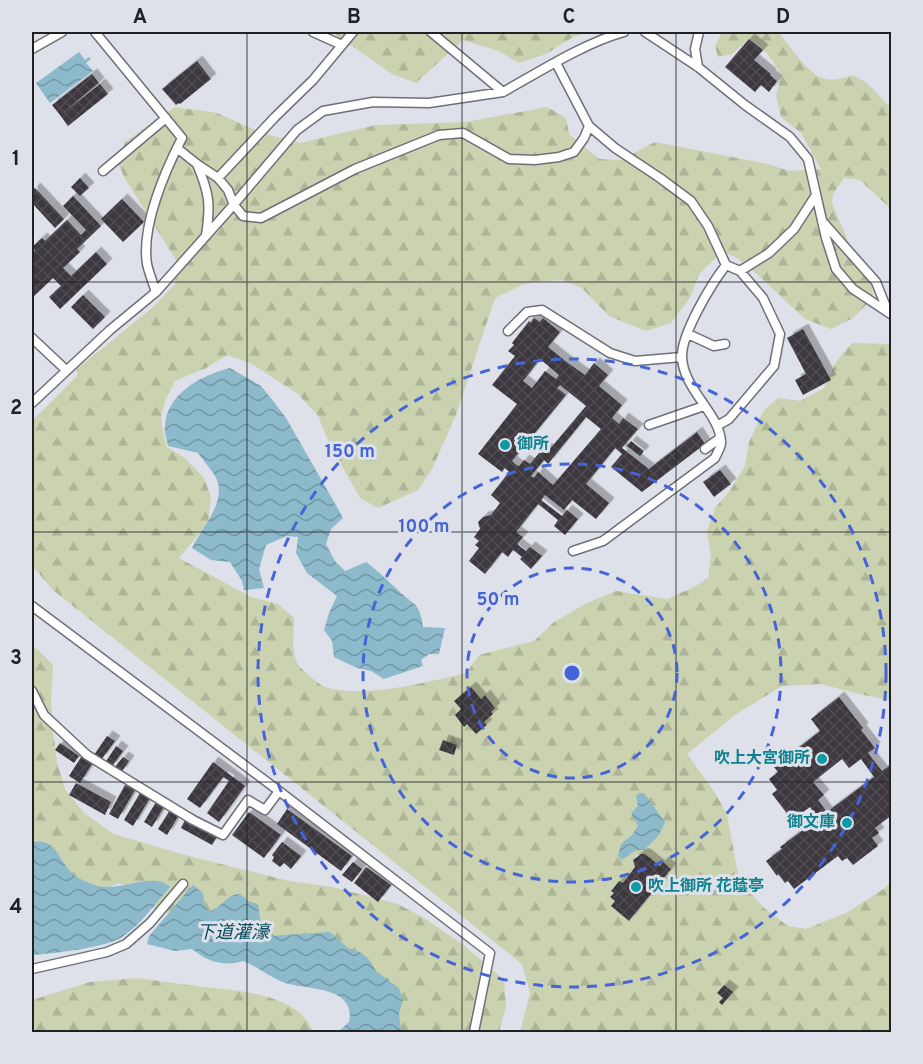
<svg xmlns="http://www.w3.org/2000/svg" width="923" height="1064" font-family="Overpass,'Noto Sans JP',sans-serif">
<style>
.forest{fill:url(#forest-firs);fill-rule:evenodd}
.water{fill:url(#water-waves)}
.building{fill:url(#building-cross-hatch);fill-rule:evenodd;filter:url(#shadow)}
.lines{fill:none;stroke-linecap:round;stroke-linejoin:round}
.service-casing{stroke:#6d7177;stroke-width:11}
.service{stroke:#fff;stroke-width:8}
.grid{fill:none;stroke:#202124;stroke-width:1.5;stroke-opacity:0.55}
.ring{fill:none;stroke:#4464d7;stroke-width:3;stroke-dasharray:10 8}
.culture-dot{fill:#0f9aa8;stroke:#dee1e9;stroke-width:2}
.labels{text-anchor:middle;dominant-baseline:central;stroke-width:6;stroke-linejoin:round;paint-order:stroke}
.culture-label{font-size:16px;font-weight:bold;fill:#0d838f;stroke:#dee1e9;text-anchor:start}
.water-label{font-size:18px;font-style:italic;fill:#094a5c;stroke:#dee1e9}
.centre{fill:#4464d7;stroke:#dee1e9;stroke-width:3}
.ring-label{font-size:18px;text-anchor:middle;font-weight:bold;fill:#4464d7;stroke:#dee1e9;stroke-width:6;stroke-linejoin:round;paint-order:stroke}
.neatline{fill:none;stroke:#202124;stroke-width:2}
.grid-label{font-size:20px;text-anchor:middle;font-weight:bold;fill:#202124}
</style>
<defs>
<pattern id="forest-firs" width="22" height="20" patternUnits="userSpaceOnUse" patternTransform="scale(1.5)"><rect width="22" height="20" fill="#cbd2b0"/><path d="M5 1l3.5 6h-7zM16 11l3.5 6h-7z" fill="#aeb497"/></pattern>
<pattern id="water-waves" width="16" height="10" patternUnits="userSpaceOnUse" patternTransform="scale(1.5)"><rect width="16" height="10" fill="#8cbaca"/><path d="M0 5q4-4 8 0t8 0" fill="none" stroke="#7297a4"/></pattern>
<pattern id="building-cross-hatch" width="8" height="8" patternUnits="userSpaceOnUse" patternTransform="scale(1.5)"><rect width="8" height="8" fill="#3c383e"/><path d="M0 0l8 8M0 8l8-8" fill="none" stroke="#4f4c51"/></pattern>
<filter id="shadow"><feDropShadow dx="5.5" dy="-5.5" stdDeviation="0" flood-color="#0004"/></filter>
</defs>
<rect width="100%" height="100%" fill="#dee1e9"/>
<path class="forest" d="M332 32H588L573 37 546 54 519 63 499 51 463 40 416 83 392 74Z
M722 32H779C788 45 810 76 825 79 835 81 844 78 853 75L867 83 891 108V209L860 180 844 178 833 194 832 203 856 260 872 281 873 298 853 318 831 329 805 319 758 275 736 257 722 252 699 274 690 298 671 323 646 331 609 316 582 288 562 280 534 282 522 285 495 298 456 415 432 469 418 490 378 508 360 498 330 445 318 416 298 394 250 363 227 355 206 368 175 381C160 411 158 415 167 447L185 458 204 478 211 497 208 523 179 558 251 597 278 604 294 618C294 631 291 651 297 663 300 668 320 686 325 687 364 699 427 682 466 673L479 655 534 641 554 622 585 604 616 591 667 599 694 587 708 578 711 557 707 531 715 508 731 489 745 466 749 442 764 410 778 398 800 401 824 388 836 362 852 343 891 344V701L855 693 821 684 782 686 735 715 687 754 713 790 727 814 739 880 764 908 788 926 806 929 848 912 885 888 891 881V1032H520L530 993 522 964 53 590 32 565V421L77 376V369L152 308 175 284 176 260 124 177 118 163 125 142 175 107 217 113 262 133 300 143 376 125 465 122 547 107 566 118 569 134 599 159 621 160 655 142 768 164 789 171 821 169 801 133 781 117 776 95 781 74C771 59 765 47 749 39L732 54 718 57 715 46ZM645 854 660 866 663 863 671 870 629 921 612 907 615 901 610 897 614 893 611 890 619 881 623 883 635 867 633 860 637 855Z
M32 647 37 649 53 665 51 699 53 732 57 762 65 789 84 813 114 834 181 854 289 881 332 887 398 904 426 919 466 947 504 980 506 1007 499 1032H400L397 1000 177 916 137 903 135 888 118 883 97 894 47 857 32 836Z
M137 978C159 981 181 984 202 987 236 990 300 994 313 1032H32V1000L90 982Z"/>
<path class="water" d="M79 52 85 60 89 57 91 59 86 63 93 71 50 103 36 83Z
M230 368 261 386 274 402 286 418 337 507 343 518 331 529 326 544 335 561 345 571 366 562C383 574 396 590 412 602 420 607 422 619 423 627L445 628 439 654H429L421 660 423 666 384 679 371 671 357 668 334 657 332 641 324 630 329 613 337 596 307 573 296 553 298 537 287 536 266 545 259 569 264 588 244 590 242 581 230 562 211 560 192 548C202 527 229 500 215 476 210 468 203 460 198 453L168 446C167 440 164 433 165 427 166 393 202 375 230 368Z
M639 793H644L665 822 659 835 644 850H636L622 860 618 856 621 844 632 835 638 826 631 813 638 806 636 796Z
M32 841C38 842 45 841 50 845 56 849 60 857 64 863 71 876 85 882 98 886 121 892 152 871 170 887 155 903 141 925 122 937 109 947 50 954 32 955Z
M193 885 203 893 205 907 209 911C222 909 224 895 240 894L250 902 258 904 261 927 270 936 330 932 348 948 360 952 368 958 376 971 399 988 403 1000 399 1014 401 1032H338L349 1022C357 986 307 990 285 983 271 978 258 967 243 961 224 967 208 962 192 949L175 951 147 944 149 936Z"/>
<path class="building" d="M749 39 763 50 754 60 771 74 770 75 777 81 769 92 761 85 755 92 725 67Z
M197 61 211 79 180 104 179 103 176 105 162 89Z
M92 74 99 83 60 115 52 105Z
M100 84 108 94 68 126 60 115Z
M80 178 89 188 80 196 71 187Z
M35 188 64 219 55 228 32 203V191Z
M73 196 101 226 77 249 80 252 63 268 71 276 96 252 107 264 60 309 49 297 61 286 53 278 32 298V254L35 250 32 247 42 238 45 241 67 220 81 235 86 230 63 206Z
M122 199 144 222 123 242 101 219Z
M83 295 105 317 93 329 71 307Z
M534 318 540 322 543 318 560 332 548 347 568 363 585 375 594 363 608 375 599 386 622 405 612 418 619 424 623 418 638 429 622 448 649 469 697 432 705 444 642 492 611 467 622 454 615 448 586 484 609 503 596 519 572 500 564 510 545 495 541 500 562 516 567 510 578 519 565 535 554 526 558 520 538 504 516 532 523 537 517 544 526 551 530 547 542 556 531 569 520 559 522 557 513 550 508 557 502 552 485 574 469 561 479 548 475 545 479 541 474 537 480 529 478 522 483 517 491 515 500 503 491 495 509 472 505 468 502 472 478 454 517 404 492 385 515 356 508 351 514 345 512 343 529 321 531 323ZM540 359 559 375 556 379 545 371 532 388 523 381ZM560 385 586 406 549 450 544 447 530 464 524 460 519 466 516 465 512 461 566 395 557 388ZM586 417 601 429 553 485 538 472 534 478 531 476 544 460 548 464Z
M803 329 831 380 803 395 795 380 806 374 787 338Z
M631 441 644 451 640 456 627 446Z
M720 470 731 484 714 497 703 482Z
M471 687 481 699 485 695 495 708 491 712 493 714 484 722 487 725 476 734 467 724 464 727 455 715 461 709 454 701Z
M839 697 863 728 861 730 875 748 868 753 882 771 892 764V815L875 828 879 833 872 838 878 846 853 865 847 858 842 861 838 856 794 889 788 881 785 883 778 874 777 876 766 861 782 849 780 847 818 819 810 807 792 820 772 794 777 790 769 779 778 772 774 767 820 731 811 719ZM842 759 849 768 861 759 874 777 827 812 818 800 824 795 813 782Z
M107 736 115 741 101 760 94 755Z
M443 740 457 745 454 755 439 750Z
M60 743 79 756 74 763 55 750Z
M116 746 123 751 111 768 105 763Z
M81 757 92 764 80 783 69 776Z
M123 757 129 761 121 773 114 768Z
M213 762 245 786 219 822 207 813 229 781 223 777 200 808 187 799Z
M76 783 111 802 105 815 69 795Z
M125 785 135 790 118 819 109 814Z
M140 793 150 798 133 826 124 820Z
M156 802 164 807 152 827 144 822Z
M287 809 352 856 341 871 277 824Z
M170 810 179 815 167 835 158 829Z
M249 812 281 835 264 858 232 835Z
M186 818 217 837 212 845 181 828Z
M282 842 301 856 291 869 284 863 280 867 272 861 274 857 272 855Z
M641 854H645L660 866 663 862 671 869 629 921 611 906 615 901 610 897 614 893 611 891 619 881 623 883 635 867 633 860Z
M353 862 362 869 352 882 342 875Z
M366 867 391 885 378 902 354 883Z
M724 985 733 992 722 1005 719 1002 723 998 717 993Z"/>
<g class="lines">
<defs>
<path id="service" d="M95 32 182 138C165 171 141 226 147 264 149 273 153 283 156 292
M313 32 342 45
M431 32 503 92C539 72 584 43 624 32
M645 32 698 67 745 105 790 137 808 159 826 238 836 269 853 289 892 315
M32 49 62 32
M556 63 589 126 615 148 660 178 691 201 708 226 726 265
M698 67 695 49 699 32
M177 148 197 164 218 178 228 190 234 205 243 216 261 218 355 169 439 135 463 133 509 159 535 160 559 157 574 152 584 138 589 126
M197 164C209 193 211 204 206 235
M103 171 166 118
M218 178 275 117 313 80 353 32
M822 221 876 282 888 312
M740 271 769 253 794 229 816 195
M508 331 527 312 542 310 610 353 635 361 682 357
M688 334 714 346 725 344
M32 338 66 370
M32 403 110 330 156 292 229 210 297 130 323 111 373 102 429 103 503 92
M649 425 704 406
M705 449 720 438
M573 551 603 541 715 458C717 453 722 446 721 441 719 413 683 389 682 357 681 334 712 283 726 265L740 271 763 298 780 334 774 366 729 419 717 426
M32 606 279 791 490 953 474 1032
M32 691 44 715 87 755 193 820 223 835 248 800 265 810 279 791
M32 969 107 952 126 944 150 923 183 884"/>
</defs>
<use href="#service" class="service-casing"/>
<use href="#service" class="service"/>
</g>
<path class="grid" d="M247 32V1032M462 32V1032M676 32V1032M32 282H892M32 532H892M32 782H892"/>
<g class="ring">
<circle cx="572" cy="673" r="105"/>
<circle cx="572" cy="673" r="209"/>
<circle cx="572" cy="673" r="314"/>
</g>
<g class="culture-dot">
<circle cx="505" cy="445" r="6"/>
<circle cx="822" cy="759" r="6"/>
<circle cx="847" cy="823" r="6"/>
<circle cx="636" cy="887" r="6"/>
</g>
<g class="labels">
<g class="culture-label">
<text x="517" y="445">御所</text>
<text x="810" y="759" text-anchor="end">吹上大宮御所</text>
<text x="835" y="823" text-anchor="end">御文庫</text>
<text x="648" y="887">吹上御所 花蔭亭</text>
</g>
<g class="water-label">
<text x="233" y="933">下道灌濠</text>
</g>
</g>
<circle cx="572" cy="673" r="9" class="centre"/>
<g class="ring-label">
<text x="350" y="457">150 m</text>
<text x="424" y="532">100 m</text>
<text x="498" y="605">50 m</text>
</g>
<rect width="923" height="1064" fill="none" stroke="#dee1e9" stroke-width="66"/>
<rect x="33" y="33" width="857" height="998" class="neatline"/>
<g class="grid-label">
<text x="140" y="23">A</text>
<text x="354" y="23">B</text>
<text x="569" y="23">C</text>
<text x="783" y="23">D</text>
<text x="16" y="165">1</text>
<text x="16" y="414">2</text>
<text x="16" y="664">3</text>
<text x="16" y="913">4</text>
</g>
</svg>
